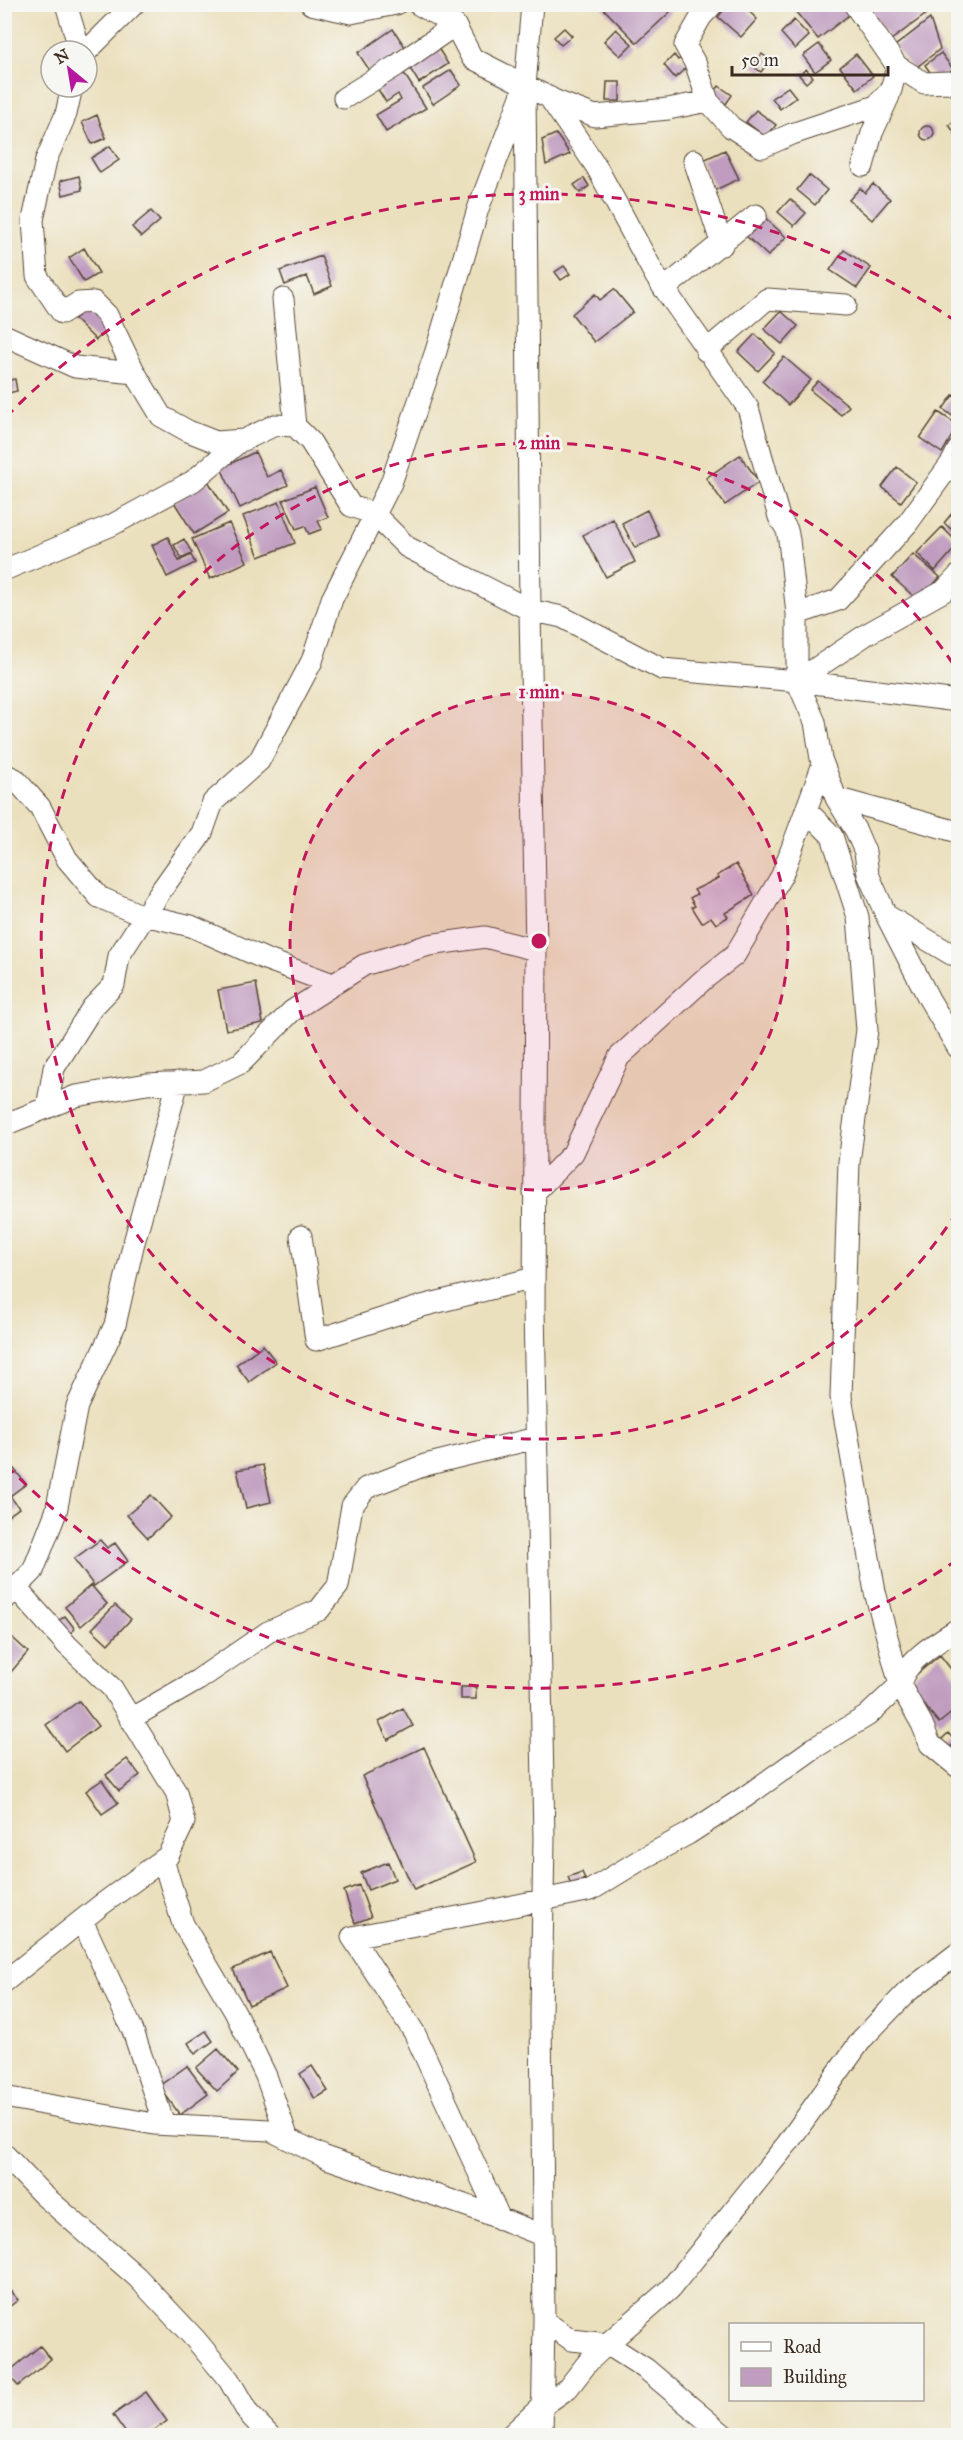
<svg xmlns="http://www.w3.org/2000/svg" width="963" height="2440" font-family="'IM FELL Great Primer',serif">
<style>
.building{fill:#c09dc0}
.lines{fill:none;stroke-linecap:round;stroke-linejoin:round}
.minor-casing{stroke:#554536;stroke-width:23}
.minor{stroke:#fff;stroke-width:21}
.ring{fill:none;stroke:#c2185b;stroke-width:3;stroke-dasharray:10 8}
.centre{fill:#c2185b;stroke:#f6f6f2;stroke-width:3}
.ring-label{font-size:18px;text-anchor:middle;font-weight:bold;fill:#c2185b;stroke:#f6f6f2;stroke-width:6;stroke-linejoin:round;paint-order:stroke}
</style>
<rect width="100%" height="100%" fill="#f6f6f2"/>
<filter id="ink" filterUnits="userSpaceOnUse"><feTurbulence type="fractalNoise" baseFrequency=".0167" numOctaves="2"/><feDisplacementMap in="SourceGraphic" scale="12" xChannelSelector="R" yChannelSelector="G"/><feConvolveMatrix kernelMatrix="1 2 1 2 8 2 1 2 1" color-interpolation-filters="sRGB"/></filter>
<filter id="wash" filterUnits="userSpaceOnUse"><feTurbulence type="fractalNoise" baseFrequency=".008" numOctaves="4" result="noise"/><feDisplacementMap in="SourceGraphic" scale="24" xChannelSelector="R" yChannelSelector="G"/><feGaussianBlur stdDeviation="1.35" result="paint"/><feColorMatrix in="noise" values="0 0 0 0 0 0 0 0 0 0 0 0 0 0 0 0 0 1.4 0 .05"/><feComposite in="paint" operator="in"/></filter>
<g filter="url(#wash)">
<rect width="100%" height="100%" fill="#ebe0bd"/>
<g id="blocks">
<path class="building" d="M599 4H663L670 12 637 43Z
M729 4H741L757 19 741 37 718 17Z
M805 4H848L854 11 818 39 796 12Z
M876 4H918L925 15 891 40 869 10Z
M930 19 940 49 913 70 895 46Z
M794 20 809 36 795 49 781 33Z
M564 28 572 36 561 45 554 37Z
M393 29 407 50 372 74 358 53Z
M616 29 632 44 620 56 604 41Z
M819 44 831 60 815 72 803 56Z
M438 48 448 64 419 83 409 67Z
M941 53 953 69 936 81 925 65Z
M762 54 770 60 761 72 753 66Z
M856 54 873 76 857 89 840 67Z
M674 55 678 60 681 58 688 66 675 78 664 65Z
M806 69 813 77 806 83 799 75Z
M451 70 461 85 433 104 423 88Z
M403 72 426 108 386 132 376 115 401 100 398 94 386 102 377 88Z
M607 82H620V101H606Z
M719 86 732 95 726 104 713 94Z
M788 87 796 97 780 109 772 98Z
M756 110 776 125 766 137 746 122Z
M97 115 106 138 92 144 82 122Z
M958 118V138L949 125Z
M920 133a7 7 0 1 1 14 0a7 7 0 1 1-14 0Z
M556 134 570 154 546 165 542 140Z
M110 146 119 160 100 173 91 158Z
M725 150 739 179 715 190 701 161Z
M809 175 827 190 815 205 797 190Z
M79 176 82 190 63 195 60 181Z
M584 178 589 186 580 193 574 185Z
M873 184 890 199 872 220 849 200 860 188 865 193Z
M790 199 806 213 794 226 778 212Z
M151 211 160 221 141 237 132 227Z
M762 215 786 237 768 256 744 234Z
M84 248 99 273 84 282 69 258Z
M844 250 871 268 857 288 830 270Z
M321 256 332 286 314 294 307 276 285 285 280 271Z
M564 266 570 274 561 280 555 272Z
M614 289 633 312 594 342 572 314 595 294 600 300Z
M82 304 108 329 96 340 71 316Z
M781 311 798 326 782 344 764 329Z
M755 334 775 353 758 371 738 352Z
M784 357 811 380 788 405 762 381Z
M15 379 17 391 4 394V381Z
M818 381 849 406 841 415 810 390Z
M953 395 958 398V420L943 409Z
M938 412 958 425 942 453 920 438Z
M255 452 267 477 281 470 288 485 240 508 221 468Z
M740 455 759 482 725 505 706 478Z
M897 467 916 482 901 502 882 487Z
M208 481 228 513 194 534 174 502Z
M315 487 328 517 318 521 322 529 309 534 305 526 296 529 283 500Z
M279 502 295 543 259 557 243 516Z
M958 506V535L944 523Z
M647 510 659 536 635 548 622 523Z
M613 519 635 562 606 577 583 535Z
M229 523 247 562 210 579 192 539Z
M942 527 958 543V545L935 571 917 553Z
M168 537 179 561 191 555 195 563 167 577 152 545Z
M184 539 192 553 181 558 174 545Z
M913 554 940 577 919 601 892 577Z
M736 864 754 895 725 913 728 917 716 924 711 917 702 923 692 907 695 906 690 898 697 894 694 890 719 878 717 876Z
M256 983 263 1023 226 1030 218 990Z
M263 1345 276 1362 249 1382 236 1365Z
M11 1465 26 1484 10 1496 19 1508 4 1519V1470Z
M263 1465 271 1502 246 1508 237 1470Z
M151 1495 171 1517 148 1538 127 1515Z
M100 1540 107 1548 115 1543 128 1561 94 1586 74 1559Z
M91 1585 107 1604 81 1626 65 1607Z
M115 1605 131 1619 108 1644 92 1629Z
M65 1616 75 1629 67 1636 57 1622Z
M4 1630 28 1652 11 1672 4 1666Z
M940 1655 958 1678V1708L939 1723 906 1683Z
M461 1687H476V1699H461Z
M79 1701 98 1726 65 1751 46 1725Z
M403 1708 413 1726 388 1740 379 1722Z
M958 1714V1730L951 1720Z
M948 1733 956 1742 948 1749 940 1741Z
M424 1747 476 1862 414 1890 362 1776Z
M127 1759 140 1775 119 1791 106 1775Z
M102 1780 118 1803 102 1814 86 1791Z
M388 1862 395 1879 368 1890 361 1873Z
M582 1872 585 1879 571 1884 568 1877Z
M359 1885 371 1917 355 1923 344 1891Z
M270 1952 287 1988 249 2005 233 1969Z
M206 2031 213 2041 195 2054 188 2043Z
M218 2049 238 2072 217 2091 196 2068Z
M187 2066 208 2094 180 2115 159 2086Z
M312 2066 328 2091 315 2099 300 2074Z
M4 2284 18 2300 4 2311Z
M40 2346 51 2359 18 2386 7 2373Z
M146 2392 167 2421 146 2436H128L113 2415Z"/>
</g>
</g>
<g filter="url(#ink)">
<use href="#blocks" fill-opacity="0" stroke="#554536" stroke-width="1.5"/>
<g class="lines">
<defs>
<path id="minor" d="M66 4 78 44V51
M311 4 351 13 396 4
M418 4 455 25 472 58 556 101 595 116 668 109 708 101
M532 4 525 86 530 610 536 950 534 1308 544 1838 541 2015 544 2321 542 2436
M713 4 701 17 685 45 696 65 708 101 731 127 762 147 792 134 876 106 891 90 897 66 854 4
M87 51 134 4
M897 66 924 83 949 82 958 86
M72 87 66 114 46 160 33 220 37 276 62 313 78 303 94 302 107 315 135 373 161 416 188 431 216 442 244 440 275 425 295 426 310 441 351 506 374 514 407 547 530 610 562 617 662 669 797 681 958 701
M549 97 596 166 656 277 748 408 779 517 787 530 789 540 797 614V681L815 722 821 759 836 798 856 831 865 852 868 874 886 915 929 999 958 1048
M344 98 396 66 455 25
M694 160 722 245
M863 166 872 133 889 96
M664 289 756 215
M283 299 295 426
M4 335 75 367 135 373
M706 351 767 299 846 305
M4 570 112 525 193 481 240 441
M797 614 838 600 907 524 952 462 958 450
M797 681 867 634 944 591 958 576
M4 774 15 779 40 807 67 859 99 897 136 913 191 926 265 959 333 984
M836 798 958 832
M806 810 832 836 858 917 867 1030 849 1162 841 1397 875 1592 900 1685 922 1724 930 1744 958 1767
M886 915 951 954 958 955
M47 1108 54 1068 92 1008 114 985 119 956 160 892 202 833 213 802 259 761 312 661 332 599 391 483 436 351 478 209 522 94
M4 1125 76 1096 147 1084 204 1081 241 1063 292 1011 364 965 429 945 485 937 536 950
M534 1193 573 1153 619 1057 703 980 735 955 782 875 823 764
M301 1236 316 1340 422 1306 534 1278
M4 1600 33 1571 56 1512 77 1406 115 1325 133 1246 178 1082
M130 1719 198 1680 268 1632 319 1610 338 1586 352 1506 366 1488 425 1465 536 1438
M163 1860 183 1924 235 2012 266 2076 288 2139
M82 1920 133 2031 164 2124
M4 1982 101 1905 168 1856 184 1822 176 1792 112 1688 67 1645 16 1588
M4 2097 154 2124 270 2130 327 2158 476 2209 544 2236
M4 2154 42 2194 137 2277 196 2340 229 2380 248 2413 270 2436
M500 2219 414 2032 352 1937 479 1913 591 1890 640 1860 688 1834 745 1797 814 1748 867 1716 900 1685C905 1660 939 1641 958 1629
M544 2321 572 2340 607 2344 646 2369 725 2436
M510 2436 541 2407 568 2388 589 2361 607 2344 670 2289 787 2144 862 2039 907 1992 958 1953"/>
</defs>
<use href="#minor" class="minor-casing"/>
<use href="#minor" class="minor"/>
</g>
</g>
<circle cx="539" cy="941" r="249" fill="#c2185b" fill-opacity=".12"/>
<g class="ring">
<circle cx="539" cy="941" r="249"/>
<path d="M957 1212A498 498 0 1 1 957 670"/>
<path d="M957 1560A747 747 0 0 1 6 1465M6 417A747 747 0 0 1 957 322"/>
</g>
<circle cx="539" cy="941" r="9" class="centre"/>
<g class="ring-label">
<text x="539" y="200">3 min</text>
<text x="539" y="449">2 min</text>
<text x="539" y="698">1 min</text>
</g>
<rect width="963" height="2440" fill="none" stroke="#f6f6f2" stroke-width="24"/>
<rect x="729" y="2323" width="195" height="78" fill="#f6f6f2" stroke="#aba49d" stroke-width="1.5"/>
<rect x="741" y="2342" width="30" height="9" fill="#ffffff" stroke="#aba49d" stroke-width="1.5"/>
<text x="783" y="2353" font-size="18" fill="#3b2a1e">Road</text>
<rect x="741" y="2368" width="30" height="18" fill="#c09dc0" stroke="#aba49d" stroke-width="1.5"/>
<text x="783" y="2383" font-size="18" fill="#3b2a1e">Building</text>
<g transform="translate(69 69) rotate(330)"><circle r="28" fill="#f6f6f2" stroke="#aba49d" stroke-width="1.5"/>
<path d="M0-4.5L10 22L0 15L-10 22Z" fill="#b5179e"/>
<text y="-9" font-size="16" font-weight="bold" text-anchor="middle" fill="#3b2a1e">N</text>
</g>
<path d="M732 66v9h156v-9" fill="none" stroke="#3b2a1e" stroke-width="3"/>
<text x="741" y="66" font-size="18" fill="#3b2a1e" stroke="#f6f6f2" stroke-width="4.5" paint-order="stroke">50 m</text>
</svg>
